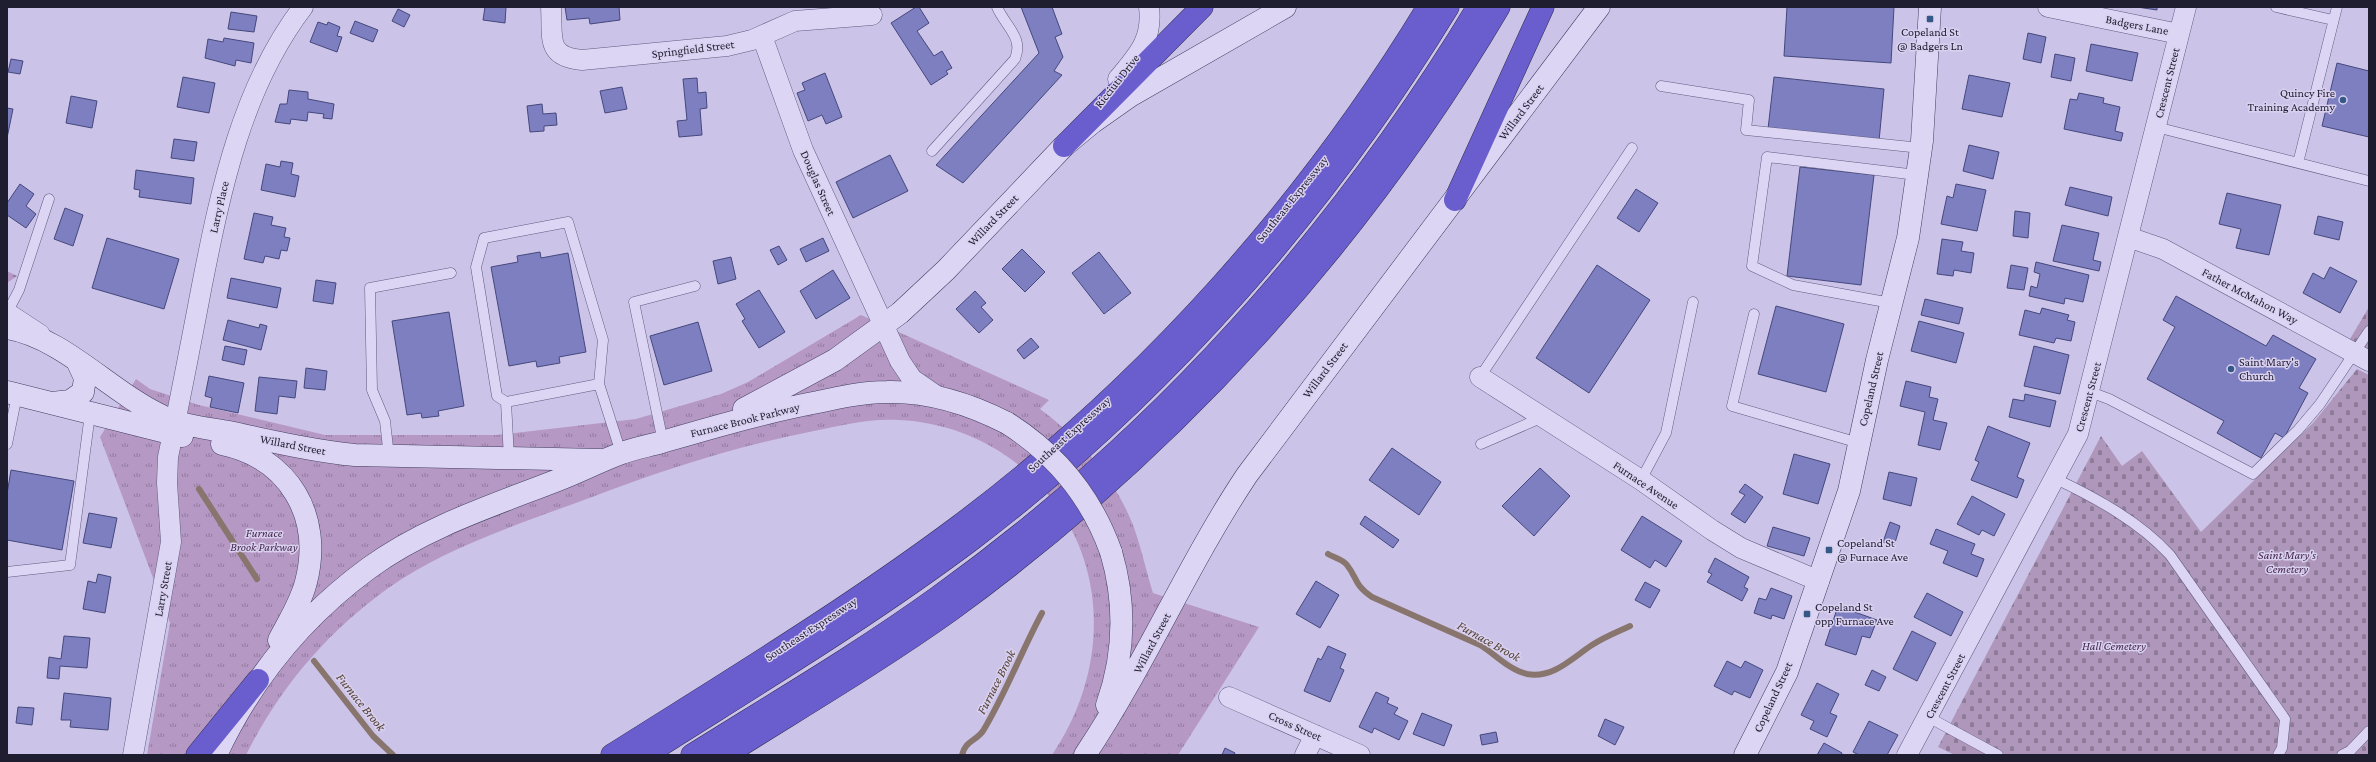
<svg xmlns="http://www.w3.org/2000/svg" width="2376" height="762" font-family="'Crimson Pro',serif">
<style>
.forest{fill:url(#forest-firs)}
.cemetery{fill:url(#cemetery-stones)}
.park{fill:url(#park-tufts)}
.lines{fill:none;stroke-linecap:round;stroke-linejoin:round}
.stream{stroke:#88756d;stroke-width:6}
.building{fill:#7d7fc1;stroke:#45487c}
.service-casing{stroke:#5f5c80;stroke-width:11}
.minor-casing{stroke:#5f5c80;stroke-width:21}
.tertiary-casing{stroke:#5f5c80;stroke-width:23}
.secondary-casing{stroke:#413f61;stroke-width:23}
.motorway-casing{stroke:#30304e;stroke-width:23}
.service{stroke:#ddd5f4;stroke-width:10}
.minor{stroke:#ddd5f4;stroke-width:20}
.tertiary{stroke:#ddd5f4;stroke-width:22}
.secondary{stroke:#ddd5f4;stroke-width:22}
.motorway{stroke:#6a5dcd;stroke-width:22}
.secondary-bridge-casing{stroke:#413f61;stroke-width:23;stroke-linecap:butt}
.secondary-bridge{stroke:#ddd5f4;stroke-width:22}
.poi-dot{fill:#345987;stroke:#dad1f0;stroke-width:1.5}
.labels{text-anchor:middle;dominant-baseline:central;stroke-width:3;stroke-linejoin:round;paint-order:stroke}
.street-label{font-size:12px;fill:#1f1e31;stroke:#dad1f0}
.poi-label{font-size:12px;fill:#1f1e31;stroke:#dad1f0;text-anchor:start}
.park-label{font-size:12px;font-style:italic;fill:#44274b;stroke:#dad1f0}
.water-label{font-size:13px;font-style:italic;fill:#4f3f2f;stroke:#dad1f0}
</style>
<defs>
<pattern id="forest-firs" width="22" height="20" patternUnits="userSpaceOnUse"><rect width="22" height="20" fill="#b698c4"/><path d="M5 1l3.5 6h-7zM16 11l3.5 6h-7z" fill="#937ba0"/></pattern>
<pattern id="cemetery-stones" width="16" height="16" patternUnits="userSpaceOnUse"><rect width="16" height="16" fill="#ae97ba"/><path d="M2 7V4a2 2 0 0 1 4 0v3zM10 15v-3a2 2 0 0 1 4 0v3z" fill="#8d7b98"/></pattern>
<pattern id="park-tufts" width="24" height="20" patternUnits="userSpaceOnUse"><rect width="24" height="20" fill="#b698c4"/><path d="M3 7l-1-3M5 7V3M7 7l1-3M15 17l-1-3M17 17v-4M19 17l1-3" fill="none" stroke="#937ba0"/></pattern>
</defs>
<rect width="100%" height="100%" fill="#ccc3e8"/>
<path class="forest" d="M7 271 17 276 7 283Z"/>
<path class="cemetery" d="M2369 307V349L2350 339Z
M2357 369 2369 375V755H1955L1938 747 2101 436 2122 466 2142 451 2201 532 2313 423Z"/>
<path class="park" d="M861 315 1049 400 1040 409C1080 439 1114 477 1133 525 1141 547 1146 570 1153 593L1259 627 1178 755H1052C1090 699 1105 629 1085 563 1075 529 1056 501 1031 476 996 442 947 422 899 420 870 418 843 425 814 431 738 446 665 469 592 497 525 522 445 547 387 589 326 633 279 689 246 755H147L170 623 100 437 136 379 150 389 199 405 325 435H496L636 419 721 394 748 382Z"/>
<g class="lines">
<path class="stream" d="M199 489 257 579
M1328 554C1333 557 1344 560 1347 565 1358 579 1354 585 1372 597L1480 645C1495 654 1509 670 1527 674 1553 679 1572 658 1592 645 1604 637 1617 632 1630 626
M314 661 373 736 393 755
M962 755C965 741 976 741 983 731 1006 693 1021 652 1042 613"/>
</g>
<path class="building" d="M485 7H506L505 23 483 20Z
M565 7H619L620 20 590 24 589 18 567 20Z
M916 7H919L929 23 917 31 934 56 942 51 952 68 946 71 948 74 931 85 891 23Z
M1021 7H1052L1062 34 1055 37 1063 57 1054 71 1062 75 963 183 936 165 1039 53Z
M1787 7H1894L1891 63 1784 56Z
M2137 7H2157V10Z
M398 9 410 15 404 27 392 21Z
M231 12 257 16 254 32 228 29Z
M355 21 378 30 373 42 350 33Z
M318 22 327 25 328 22 340 27 337 36 342 37 337 52 310 42Z
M2028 33 2046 37 2041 63 2023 59Z
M224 38 254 43 251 63 236 60 235 66 205 58 208 39 223 42Z
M2091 44 2138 53 2132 81 2086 71Z
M2055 54 2075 58 2071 81 2051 77Z
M11 59 23 61 20 74 8 72Z
M2337 63 2369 71V137L2322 126Z
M825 73 842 117 826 124 822 115 808 121 797 93 805 90 802 83Z
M1969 75 2010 83 2002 117 1962 109Z
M183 77 215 83 209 113 177 107Z
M1774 77 1884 89 1879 141 1768 129Z
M697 78 698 93 706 92 707 108 700 109 702 135 679 137 677 121 687 120 683 79Z
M622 87 627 109 605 113 600 91Z
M289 90 308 92V99L334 104 332 119 323 118 324 114 308 112 307 121 291 119 290 124 275 122 280 104H287Z
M2079 93 2104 98 2103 103 2120 107 2115 131 2123 133 2121 141 2064 129 2070 99 2077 100Z
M71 96 97 101 92 128 66 123Z
M542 104 543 114 556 113 557 125 544 126V131L530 132 527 106Z
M7 108 13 109 7 138Z
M174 139 197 142 194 161 171 158Z
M1969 145 1999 152 1993 179 1963 171Z
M890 155 908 191 853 218 836 182Z
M281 161 293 163 291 174 299 176 295 197 261 190 266 164 280 167Z
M1800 167 1874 175 1861 285 1787 276Z
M136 170 194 178 191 204 139 197 140 190 134 189Z
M20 184 34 194 26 206 36 214 26 228 7 215V203Z
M1956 184 1986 190 1977 231 1941 224 1947 196 1953 198Z
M2070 187 2112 197 2108 216 2065 205Z
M1636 189 1658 203 1639 232 1617 218Z
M2227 193 2281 205 2269 255 2236 248 2241 229 2219 224Z
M65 208 83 215 73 246 54 239Z
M2015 211 2030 213 2028 238 2013 236Z
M254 213 273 217 271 225 286 228 284 237 290 238 287 251 281 250 279 259 265 256 263 263 244 259Z
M2318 216 2343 222 2339 240 2314 234Z
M2062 225 2099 233 2093 260 2101 262 2099 271 2053 261Z
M107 238 179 259 164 309 92 288Z
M823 238 829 251 806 262 800 249Z
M1942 239 1963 242 1961 251 1974 253 1971 273 1954 270 1953 276 1937 274Z
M779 246 787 260 778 265 770 250Z
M1022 249 1045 272 1025 292 1002 269Z
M540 252 541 258 568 253 586 352 559 357 560 363 537 367 536 361 509 366 491 267 518 262 517 256Z
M1099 252 1131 293 1104 314 1072 273Z
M731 257 736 279 718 284 713 261Z
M2036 262 2089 275 2083 302 2065 298 2064 304 2029 296 2031 286 2037 288 2040 274 2034 272Z
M1597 265 1650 300 1589 393 1536 358Z
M2011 265 2028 268 2024 290 2007 288Z
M2330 267 2357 281 2340 313 2303 293 2313 273 2324 279Z
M833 270 850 298 816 319 800 291Z
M231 278 281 288 277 308 227 298Z
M316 280 336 283 333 304 313 301Z
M759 290 785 332 759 348 742 321 745 319 736 304Z
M975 291 986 303 981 307 993 320 979 333 956 309Z
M2176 296 2266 346 2273 335 2316 359 2299 388 2308 393 2284 438 2275 433 2261 458 2217 433 2224 421 2147 379 2175 327 2163 320Z
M1925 299 1963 308 1959 324 1921 315Z
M1776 306 1844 324 1826 392 1758 374Z
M2042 308 2069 315 2067 320 2075 322 2071 341 2056 338 2054 343 2019 335 2025 310 2040 314Z
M449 312 464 406 438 411 439 416 422 418 421 413 407 415 392 321Z
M228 320 259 328 260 324 267 326 261 350 223 340Z
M1919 321 1964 333 1956 363 1911 351Z
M698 322 712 371 664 385 650 336Z
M1031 338 1039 347 1024 359 1017 350Z
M225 346 247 350 244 365 222 360Z
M2034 346 2069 355 2060 394 2024 386Z
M306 368 327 371 325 390 304 388Z
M209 376 244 383 238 413 210 407 212 398 205 396Z
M259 377 297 381 295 398 279 396 277 414 255 411Z
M1906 381 1931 387 1929 397 1938 399 1933 420 1947 423 1940 450 1918 445 1925 412 1900 406Z
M2025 394 2056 401 2050 427 2009 417 2013 399 2024 401Z
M1988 426 2030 443 2017 477 2024 480 2017 498 1971 480 1979 462 1975 460Z
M1392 448 1441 482 1419 515 1369 480Z
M1794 454 1830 464 1818 504 1783 494Z
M1540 468 1570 496 1534 536 1502 506Z
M11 470 74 481 62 550 7 540V494Z
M1889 472 1917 478 1911 506 1883 499Z
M1745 484 1763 497 1745 523 1731 514 1745 495 1739 492Z
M1972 496 2005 514 1994 536 1982 530 1979 535 1957 524Z
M89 513 117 518 111 548 83 543Z
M1365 516 1399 540 1393 548 1360 524Z
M1642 516 1682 541 1666 567 1655 560 1650 568 1621 550Z
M1890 522 1900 526 1894 546 1883 542Z
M1773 527 1810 538 1804 556 1767 546Z
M1936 529 1975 544 1971 554 1984 559 1977 577 1943 563 1948 551 1930 544Z
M1715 558 1749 577 1744 587 1748 589 1742 601 1707 582 1712 574 1708 572Z
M98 574 111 577 105 613 83 609 88 581 96 583Z
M1316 581 1339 595 1320 628 1296 614Z
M1645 582 1660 590 1650 608 1635 600Z
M1771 588 1792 596 1784 619 1772 615 1771 619 1754 613 1759 598 1766 600Z
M1927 593 1963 612 1951 636 1914 617Z
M1838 606 1877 620 1870 638 1862 636 1856 655 1825 645Z
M1912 631 1936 643 1917 681 1893 669Z
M64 636 90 638 87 668 60 666 59 679 47 678 49 657 61 659Z
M1328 646 1346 654 1340 668 1344 670 1330 702 1304 691 1318 658 1321 660Z
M1727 661 1741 668 1745 661 1763 670 1750 698 1734 691 1732 695 1714 686Z
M1872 670 1886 677 1879 691 1865 685Z
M1817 683 1839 694 1830 713 1837 716 1827 737 1810 729 1814 721 1801 715Z
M1376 692 1389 698 1387 703 1398 708 1394 714 1408 721 1399 740 1374 728 1372 733 1359 727Z
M64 693 111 698 108 730 70 727 71 720H61Z
M18 707 34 708 32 725 16 723Z
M1422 713 1452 725 1444 746 1413 734Z
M1605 719 1624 727 1615 745 1598 736Z
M1869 721 1898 735 1887 755H1859L1853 752Z
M1496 732 1498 742 1482 745 1480 735Z
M1824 743 1842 753 1841 755H1817Z
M1225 748 1235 753 1234 755H1222Z"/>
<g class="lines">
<defs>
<path id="service" d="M2276 7 2333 20
M1661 86 1749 100 1746 130 1921 148
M2156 127 2369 181
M932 151 1015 59C1024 37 1005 26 997 7
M2298 163 2337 7
M1891 303 1793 285 1752 266 1767 157 1917 175
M7 313 19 290 49 199
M1754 314 1732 406 1859 443
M1480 377 1632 148
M2090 392 2109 399 2253 474 2298 430 2320 404 2369 331
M506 402 497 396 476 267 484 238 568 222 603 340 599 384
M663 442 634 302 695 286
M7 444 17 395
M1481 444 1543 417
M389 457 385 421 372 390 370 288 451 273
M509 458 506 402 599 384 621 453
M2056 479C2096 498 2140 522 2170 555L2285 719 2282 748 2278 755
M1641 480 1666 433 1693 302
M7 572 70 565 90 414
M1928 717 1998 755
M2342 755 2350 751 2369 731"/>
<path id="minor" d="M551 7C553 37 545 57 582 60L727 46 752 40 795 21 872 15
M2048 7 2179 34
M762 36 803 150 900 361 912 379 938 397
M1118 79C1138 55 1153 40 1149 7
M2128 237 2163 249 2369 361
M1480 377 1641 480 1712 530 1741 548 1819 581
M1229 697 1360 755
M133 755 171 542 167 483 168 457C180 400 191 343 202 285 221 189 242 87 303 7
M1305 755 1315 735
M1907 755 2078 434 2186 7"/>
<path id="tertiary" d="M7 314 39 335"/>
<path id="secondary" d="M7 328C64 338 109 391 162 416 182 426 207 428 229 432 271 441 313 451 355 455L600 460
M7 392 182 436
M52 403 70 401 83 392 85 378 78 363
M744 409 835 360 900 313 946 270 1064 146 1093 122 1130 96 1285 7
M222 444C289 458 323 516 306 582 301 602 289 621 279 640
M1107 705C1125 654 1126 603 1111 552
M216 755C251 680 302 617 369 568 425 527 494 505 558 480 579 472 600 461 622 453 634 448 649 446 662 442 714 427 765 412 818 402 841 397 864 392 887 392 929 391 970 404 1007 423
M1085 755C1145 665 1187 565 1247 475L1599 7
M1745 755 1787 672 1849 491 1877 360 1908 238 1922 141 1930 7"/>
<path id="motorway" d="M1064 146 1202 7
M1455 200 1543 7
M197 755 258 680
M612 755C729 681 848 609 959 526 1146 386 1307 206 1428 7
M645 755C755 685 867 618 971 540 1162 395 1323 211 1448 7
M692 755C775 703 859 654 938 597 1157 440 1339 237 1478 7
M725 755C801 707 878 662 951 610 1172 449 1360 243 1499 7"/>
</defs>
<use href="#service" class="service-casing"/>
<use href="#minor" class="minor-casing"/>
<use href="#tertiary" class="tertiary-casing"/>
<use href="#secondary" class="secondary-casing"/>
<use href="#motorway" class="motorway-casing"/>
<use href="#service" class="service"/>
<use href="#minor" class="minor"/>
<use href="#tertiary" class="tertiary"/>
<use href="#secondary" class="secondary"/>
<use href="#motorway" class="motorway"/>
<defs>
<path id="secondary-bridge" d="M1007 423C1056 454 1091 496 1111 552"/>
</defs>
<use href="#secondary-bridge" class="secondary-bridge-casing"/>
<use href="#secondary-bridge" class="secondary-bridge"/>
</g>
<g class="poi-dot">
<rect x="1926" y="15" width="8" height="8" rx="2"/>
<circle cx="2343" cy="100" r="4"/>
<circle cx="2231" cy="369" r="4"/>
<rect x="1825" y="546" width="8" height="8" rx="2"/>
<rect x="1803" y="610" width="8" height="8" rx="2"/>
</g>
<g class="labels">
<g class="street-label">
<text transform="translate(2137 25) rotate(11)">Badgers Lane</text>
<text transform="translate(693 49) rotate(-7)">Springfield Street</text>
<text transform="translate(1117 81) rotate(-52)">Ricciuti Drive</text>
<text transform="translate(2167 83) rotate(-76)">Crescent Street</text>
<text transform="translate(1521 112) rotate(-53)">Willard Street</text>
<text transform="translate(818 183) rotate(66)">Douglas Street</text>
<text transform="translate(1292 199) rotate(-51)">Southeast Expressway</text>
<text transform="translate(219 207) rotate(-77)">Larry Place</text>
<text transform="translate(993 220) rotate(-46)">Willard Street</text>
<text transform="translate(2250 296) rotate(28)">Father McMahon Way</text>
<text transform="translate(1325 370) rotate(-53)">Willard Street</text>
<text transform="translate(1871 389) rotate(-77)">Copeland Street</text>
<text transform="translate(2088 397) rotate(-75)">Crescent Street</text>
<text transform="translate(745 420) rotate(-14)">Furnace Brook Parkway</text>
<text transform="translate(1069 434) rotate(-42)">Southeast Expressway</text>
<text transform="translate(293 445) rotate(11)">Willard Street</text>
<text transform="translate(1646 485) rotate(34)">Furnace Avenue</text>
<text transform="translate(163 589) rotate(-80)">Larry Street</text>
<text transform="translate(811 629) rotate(-33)">Southeast Expressway</text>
<text transform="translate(1152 643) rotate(-62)">Willard Street</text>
<text transform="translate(1945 686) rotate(-62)">Crescent Street</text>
<text transform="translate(1773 697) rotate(-65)">Copeland Street</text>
<text transform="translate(1295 726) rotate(24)">Cross Street</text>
</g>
<g class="poi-label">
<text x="1930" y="32" text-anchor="middle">Copeland St<tspan x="1930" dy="14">@ Badgers Ln</tspan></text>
<text x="2335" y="93" text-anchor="end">Quincy Fire<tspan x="2335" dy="14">Training Academy</tspan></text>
<text x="2239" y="362">Saint Mary's<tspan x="2239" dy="14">Church</tspan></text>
<text x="1837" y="543">Copeland St<tspan x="1837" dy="14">@ Furnace Ave</tspan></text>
<text x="1815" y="607">Copeland St<tspan x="1815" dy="14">opp Furnace Ave</tspan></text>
</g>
<g class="park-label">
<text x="264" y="533">Furnace<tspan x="264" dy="14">Brook Parkway</tspan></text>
<text x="2287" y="555">Saint Mary's<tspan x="2287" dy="14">Cemetery</tspan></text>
<text x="2114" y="646">Hall Cemetery</text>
</g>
<g class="water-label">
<text transform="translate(1489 641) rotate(29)">Furnace Brook</text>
<text transform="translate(996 682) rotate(-63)">Furnace Brook</text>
<text transform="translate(361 702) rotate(51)">Furnace Brook</text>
</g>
</g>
<rect width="2376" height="762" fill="none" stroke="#1f1e31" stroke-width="16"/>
</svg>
